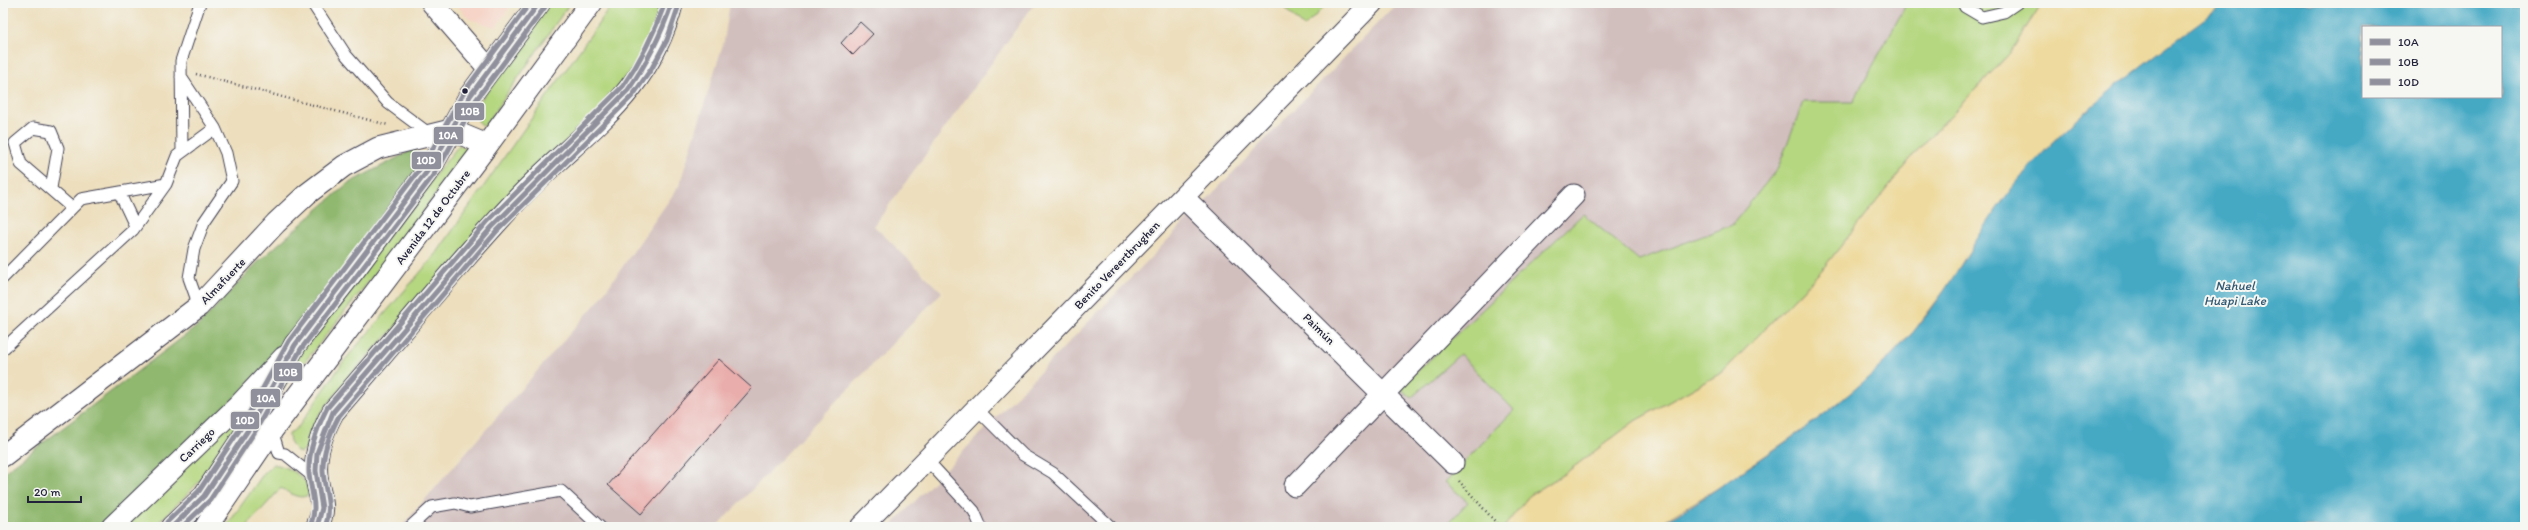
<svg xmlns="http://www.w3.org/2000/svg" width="2528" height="530" font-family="Itim,sans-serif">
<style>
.built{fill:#f6d2c4}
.industrial{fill:#d1bfbe}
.green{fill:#b5d780;stroke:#6c7c5e}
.forest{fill:#90b86e;stroke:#596d54}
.sand{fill:#eeda9e;stroke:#887e6c}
.water{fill:#45a9c4;stroke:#346680;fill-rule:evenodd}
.building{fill:#e9adab}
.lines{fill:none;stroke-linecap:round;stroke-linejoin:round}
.service-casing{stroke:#403e4f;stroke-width:13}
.minor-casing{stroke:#403e4f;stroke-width:23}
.tertiary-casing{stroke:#403e4f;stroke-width:24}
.primary-casing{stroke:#403e4f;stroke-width:24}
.path{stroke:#403e4f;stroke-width:2.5;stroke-dasharray:1 3;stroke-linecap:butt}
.service{stroke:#fff;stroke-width:11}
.minor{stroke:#fff;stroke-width:21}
.tertiary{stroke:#fff;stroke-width:22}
.primary{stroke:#fff;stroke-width:22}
.bus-1-casing{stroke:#f6f6f2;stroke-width:8}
.bus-2-casing{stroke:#f6f6f2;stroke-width:8}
.bus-3-casing{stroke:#f6f6f2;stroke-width:8}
.bus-1{stroke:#90909d;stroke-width:5}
.bus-2{stroke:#90909d;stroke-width:5}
.bus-3{stroke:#90909d;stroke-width:5}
.bus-dot{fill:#22223b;stroke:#f6f6f2;stroke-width:1.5}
.labels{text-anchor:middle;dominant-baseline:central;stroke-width:4;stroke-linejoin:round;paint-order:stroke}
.street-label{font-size:12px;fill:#22223b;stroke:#f6f6f2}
.water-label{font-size:13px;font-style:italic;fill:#305872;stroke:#f6f6f2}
.line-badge{stroke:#f6f6f2;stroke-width:1.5}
.badge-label{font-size:11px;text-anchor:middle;font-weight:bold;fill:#fff}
</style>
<rect width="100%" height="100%" fill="#f6f6f2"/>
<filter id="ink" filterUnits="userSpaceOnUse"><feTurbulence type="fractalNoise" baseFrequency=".025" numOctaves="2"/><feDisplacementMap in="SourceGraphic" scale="8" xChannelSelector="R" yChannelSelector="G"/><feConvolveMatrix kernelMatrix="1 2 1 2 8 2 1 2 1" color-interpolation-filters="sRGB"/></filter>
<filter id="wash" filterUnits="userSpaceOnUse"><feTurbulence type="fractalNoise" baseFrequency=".012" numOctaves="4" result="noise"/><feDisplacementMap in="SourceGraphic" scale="16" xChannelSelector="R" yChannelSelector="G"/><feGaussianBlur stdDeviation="0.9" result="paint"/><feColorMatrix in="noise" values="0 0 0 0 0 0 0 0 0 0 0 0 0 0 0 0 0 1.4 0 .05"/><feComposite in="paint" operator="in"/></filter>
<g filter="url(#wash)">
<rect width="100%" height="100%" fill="#eddfbe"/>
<path class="built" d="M455 3H512L496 27 469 19Z"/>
<path class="industrial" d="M730 3H1035L874 226 942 292 716 527H401L600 299 679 186 724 41Z
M1397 3H1907L1853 102H1803L1778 168 1732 225 1639 260 1583 214 1401 388 1412 397 1460 354 1515 410 1446 482 1468 502 1445 527H890Z"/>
<path class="green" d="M549 3H570L484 127 478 121 480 101Z
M613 3H665L636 75 363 361 318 416 311 445 300 453C293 449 289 442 289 434L299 426 344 361 436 254Z
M1279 3H1328L1304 27Z
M1907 3H2042L2010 53 1916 152 1821 271 1723 372 1635 421 1567 472 1529 496 1504 527H1445L1468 502 1445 482 1514 410 1460 354 1411 398 1400 388 1583 214 1639 260 1732 225 1778 168 1803 102H1853Z
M459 145 469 150 394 250 279 394 301 344Z
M270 380 206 475 154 527H117Z
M273 464C292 467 304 477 313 493 300 501 293 495 281 488L246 527H226L264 473Z"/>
<path class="forest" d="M414 149 427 160 285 348 104 527H3V473L199 325 258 262 347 184Z"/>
<path class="sand" d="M2042 3H2226L2148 63 2026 171 1996 210 1947 287 1914 331 1872 375 1827 413 1721 486 1654 527H1504L1529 496 1567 472 1635 421 1723 372 1821 271 1916 152 2010 53Z"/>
<path class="water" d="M2226 3H2525V527H1654C1682 514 1709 494 1734 477 1799 434 1863 390 1914 331 1957 281 1983 219 2027 170 2085 105 2156 54 2226 3ZM2363 27H2501V97H2363Z"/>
<g id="blocks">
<path class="building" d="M860 22 873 34 853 55 841 43Z
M719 359 752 388 641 514 608 485Z"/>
</g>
</g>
<g filter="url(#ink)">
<use href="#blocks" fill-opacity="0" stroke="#403e4f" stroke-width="1"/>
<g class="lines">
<defs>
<path id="service" d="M312 3 346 55 388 103 431 135
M1963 3 1965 7 1982 17 2004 12 2017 3
M181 77 215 128
M182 152 181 61 200 3
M51 188 58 148 51 131 33 128 15 143 21 164 72 208
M120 194 135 226
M3 278 81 199 166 184
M3 349 133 230 166 184 177 156 215 128 226 153 232 181 204 222 194 249 189 278 199 306
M977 409 1023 455 1053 473 1111 527
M272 430 279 453 285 454 316 479
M927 460 974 511 981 527
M410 527 432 507 455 503 470 507 561 491 600 527"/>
<path id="minor" d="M432 3 489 69
M1183 197 1453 463
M3 456 199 306 276 223 307 194 344 166 378 148 451 130 487 145
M1295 486 1574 195
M112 527 240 404 284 357
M861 527 1372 3"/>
<path id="tertiary" d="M295 345 354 270 432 165 470 96 539 3
M317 527C327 506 320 500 317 480 313 456 322 432 333 412 394 342 452 269 516 201 579 133 647 100 672 3"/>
<path id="primary" d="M204 496 248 430 295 345
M172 527 214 487
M206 527 272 430 487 145 591 3"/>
</defs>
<use href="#service" class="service-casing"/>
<use href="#minor" class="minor-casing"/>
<use href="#tertiary" class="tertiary-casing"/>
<use href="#primary" class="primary-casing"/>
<path class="path" d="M196 74 388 125
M1459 481 1500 527"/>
<use href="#service" class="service"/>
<use href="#minor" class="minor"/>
<use href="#tertiary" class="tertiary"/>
<use href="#primary" class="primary"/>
<defs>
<path id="bus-1" d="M172 527 204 496 248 430 295 345 432 165 470 96 539 3
M317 527 322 508 316 471 317 453 333 412 492 227 628 90C648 62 661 35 672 3"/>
<path id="bus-2" d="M182 527 210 500 254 433 301 349 438 169 476 100 545 7
M325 527C333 507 325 492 323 472 322 452 330 433 339 416L497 231 633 95 652 68 667 40 679 5"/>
<path id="bus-3" d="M167 522 199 491 242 426 289 341 426 161 464 92 530 3
M311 524C318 506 311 492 309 473 308 450 317 428 327 408L487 222 623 86C642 59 654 34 665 3"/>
</defs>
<use href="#bus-1" class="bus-1-casing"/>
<use href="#bus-2" class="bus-2-casing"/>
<use href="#bus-3" class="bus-3-casing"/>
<use href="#bus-1" class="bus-1"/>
<use href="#bus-2" class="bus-2"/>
<use href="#bus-3" class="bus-3"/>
</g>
</g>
<circle class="bus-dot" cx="465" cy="91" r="3.5"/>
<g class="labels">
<g class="street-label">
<text transform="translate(433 217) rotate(-53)">Avenida 12 de Octubre</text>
<text transform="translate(1117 265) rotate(-46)">Benito Vereertbrughen</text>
<text transform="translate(223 281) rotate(-46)">Almafuerte</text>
<text transform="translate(1319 329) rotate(44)">Paimún</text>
<text transform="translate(197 445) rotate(-44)">Carriego</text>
</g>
<g class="water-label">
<text x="2235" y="285">Nahuel<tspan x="2235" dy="15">Huapi Lake</tspan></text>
</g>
</g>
<g class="line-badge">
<rect x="454" y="102" width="31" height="19" rx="4" fill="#90909d"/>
<rect x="433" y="126" width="31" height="19" rx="4" fill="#90909d"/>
<rect x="411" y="151" width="31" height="19" rx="4" fill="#90909d"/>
<rect x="273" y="362" width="30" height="20" rx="4" fill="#90909d"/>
<rect x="250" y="388" width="31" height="20" rx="4" fill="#90909d"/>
<rect x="230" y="411" width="30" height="19" rx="4" fill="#90909d"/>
</g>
<g class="badge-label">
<text x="470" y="115">10B</text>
<text x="448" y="139">10A</text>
<text x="426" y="164">10D</text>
<text x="288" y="376">10B</text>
<text x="266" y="402">10A</text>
<text x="245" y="424">10D</text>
</g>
<rect width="2528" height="530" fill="none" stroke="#f6f6f2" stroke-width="16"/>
<rect x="2362" y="26" width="140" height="72" fill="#f6f6f2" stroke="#a1a1a9"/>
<rect x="2370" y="39" width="20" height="6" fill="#90909d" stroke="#a1a1a9"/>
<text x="2398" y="46" font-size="12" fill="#22223b">10A</text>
<rect x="2370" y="59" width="20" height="6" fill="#90909d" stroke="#a1a1a9"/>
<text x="2398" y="66" font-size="12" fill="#22223b">10B</text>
<rect x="2370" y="79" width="20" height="6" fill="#90909d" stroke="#a1a1a9"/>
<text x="2398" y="86" font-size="12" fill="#22223b">10D</text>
<path d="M28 496v6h53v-6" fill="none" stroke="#22223b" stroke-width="2"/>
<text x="34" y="496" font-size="12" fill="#22223b" stroke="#f6f6f2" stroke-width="3" paint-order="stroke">20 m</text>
</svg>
